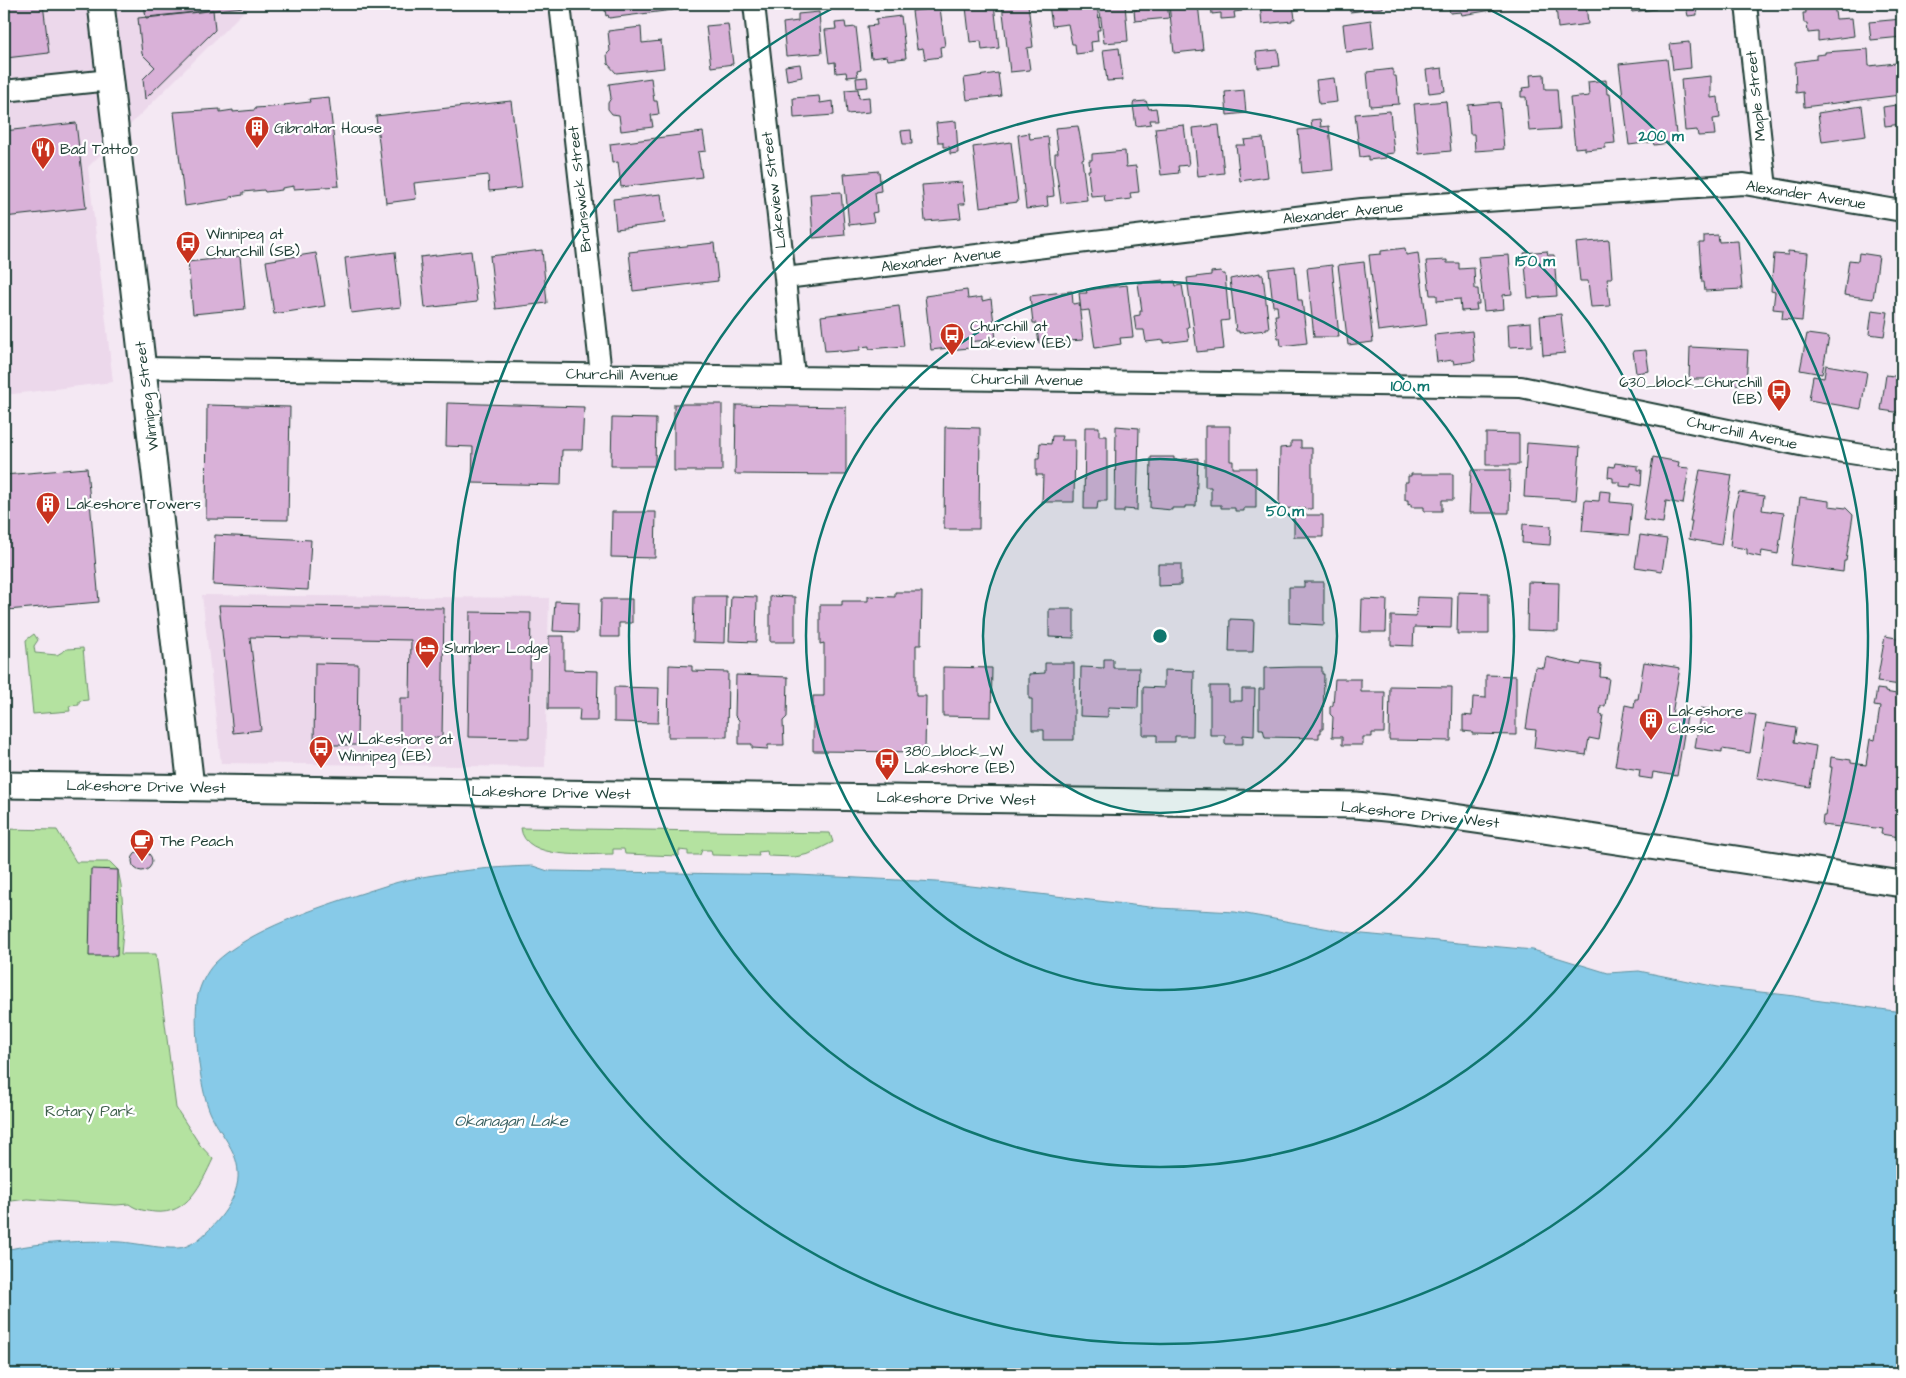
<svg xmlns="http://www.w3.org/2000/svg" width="1906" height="1378" font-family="'Architects Daughter',sans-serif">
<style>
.built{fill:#ecd8eb}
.green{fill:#b4e2a0;stroke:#6a906a}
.water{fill:#87cae8;stroke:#5d92a0}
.building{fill:#d9b1d8;stroke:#1f3d34}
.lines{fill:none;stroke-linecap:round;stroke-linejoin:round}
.minor-casing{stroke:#1f3d34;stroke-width:24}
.tertiary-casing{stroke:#1f3d34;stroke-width:29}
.minor{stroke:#fff;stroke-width:20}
.tertiary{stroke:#fff;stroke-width:25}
.ring{fill:none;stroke:#0f766e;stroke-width:2.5}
.labels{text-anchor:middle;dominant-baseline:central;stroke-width:4.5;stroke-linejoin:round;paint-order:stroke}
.street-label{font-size:15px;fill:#1f3d34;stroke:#fff}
.poi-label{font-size:15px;fill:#1f3d34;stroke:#fff;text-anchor:start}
.park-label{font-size:15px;fill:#3d5e4a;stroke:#fff}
.water-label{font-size:16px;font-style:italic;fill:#396061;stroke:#fff}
.centre{fill:#0f766e;stroke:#fff;stroke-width:2.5}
.ring-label{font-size:15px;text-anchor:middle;font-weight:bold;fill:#0f766e;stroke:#fff;stroke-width:4.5;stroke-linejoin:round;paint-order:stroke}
</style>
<rect width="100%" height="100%" fill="#f4e8f3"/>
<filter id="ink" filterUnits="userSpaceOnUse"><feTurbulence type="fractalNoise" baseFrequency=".02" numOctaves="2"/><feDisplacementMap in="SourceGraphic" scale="10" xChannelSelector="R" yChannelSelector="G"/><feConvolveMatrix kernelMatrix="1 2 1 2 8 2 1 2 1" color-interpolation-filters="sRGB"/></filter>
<g filter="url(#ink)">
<path class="built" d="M4 4H254H251L88 167 113 382 4 395Z
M202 595 549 598 545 767 221 763Z"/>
<path class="green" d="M34 634 38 640 34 646 35 653 57 655 67 649 83 648 88 700 79 701V705L69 706 70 711 33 714 26 640Z
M521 828 830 833 833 842 809 854 795 857 768 856 767 851 758 852 759 856 712 855 711 850H702L700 855H688V851L679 850V856L625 854 624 849H613V854C590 854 524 861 521 828Z
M4 829 57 830 76 862H110L118 870 121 885 124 921 121 954H156L176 1108 200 1145 213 1159C201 1184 188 1215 155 1212 146 1211 137 1210 129 1204L116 1205 27 1199 4 1202Z"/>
<path class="water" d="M533 866 548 871 798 875 937 882 1158 908 1235 912 1352 933 1533 950 1608 973 1639 971 1717 987 1795 996 1814 1000 1902 1012V1374H4V1250C43 1242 81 1240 121 1242 137 1243 171 1251 184 1247 188 1246 195 1242 199 1239 217 1224 240 1198 238 1172 237 1149 219 1133 210 1112 199 1086 194 1028 197 1000 199 987 206 972 215 963 249 930 319 907 363 893 379 888 395 882 412 879 451 871 493 867 533 866Z"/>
<path class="building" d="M4 4H43L49 53 6 58 4 39Z
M144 4H243V7L146 18Z
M604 4H672L673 10 609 18 608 15 606 16Z
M970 4H981V6L994 4 999 48 982 50 981 41 970 42 966 7 970 6Z
M1002 4H1028L1033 47 1027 48 1030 70 1010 72Z
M1063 4H1097L1100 30H1097L1098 41 1091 42 1092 52 1076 54 1075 44H1072L1068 24 1052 26 1049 5Z
M1099 4H1125L1128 41 1104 43Z
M1136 4H1167L1169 18 1135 21 1134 10H1137Z
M1169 4H1198L1203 50 1174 53Z
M1211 4H1242V11L1234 12 1235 18 1221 19V13L1212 14Z
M1260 4H1293L1295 19H1292V21L1262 24Z
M1349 4H1383V8L1350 12Z
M1448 4H1491L1492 10 1462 15 1461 12 1450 13Z
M1566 4H1586L1588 24 1558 28 1556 5Z
M1630 4H1655L1656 9 1632 12Z
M1805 4H1834L1836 19 1852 18 1854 36 1818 41V32L1808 33 1807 23H1804L1803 13H1806Z
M1696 6 1697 15 1688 16 1686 7Z
M940 8 945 46 940 47 941 57 925 59 923 48 917 49 912 11Z
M213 10 215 30 145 99 143 79 155 67 142 54 138 18Z
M819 12 822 53 786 56 783 23 798 21V14Z
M901 16 906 58 888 60 887 56 871 58 867 26 877 25 876 19Z
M1902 19V37L1871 40 1869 22Z
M1371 20 1374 49 1346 52 1343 24Z
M845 22 846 28 856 27 861 70 857 71 858 76 847 77 846 72 836 73 835 62 829 63 825 30 836 29 835 23Z
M728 24 733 64 711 67 706 26Z
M641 27 642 43 661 41 664 68 616 73 608 64 607 54 610 51 608 31Z
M1689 42 1691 68 1673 70 1670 44Z
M1119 48 1123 80 1107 81 1103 50Z
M1868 49 1869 66 1896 63 1900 95 1804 107 1803 92 1796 93 1795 62 1816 59V55L1825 54V52Z
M1278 50 1280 66 1258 68 1256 52Z
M1667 59 1677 142 1654 145 1653 142 1629 145 1619 64Z
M800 64 802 77 787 80 785 66Z
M1442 68 1445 91 1429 93 1426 70Z
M1393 69V76H1396L1399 104 1370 106 1367 72Z
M998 73 1001 96 967 100 964 78Z
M1544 74 1545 89H1557L1560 129 1529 131 1526 97H1521V91H1523L1522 88 1531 87 1530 75Z
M1711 76V98L1718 97 1720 118 1713 119 1715 135 1698 136 1697 130 1685 131 1681 79Z
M867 77 868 87 857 88 856 78Z
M651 78 654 101H657L659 114 651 115 653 127 621 131 619 115 612 114 608 109V103L611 98 609 84Z
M1334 78 1337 102 1319 104 1316 80Z
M1606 80 1607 94H1610L1615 143 1605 144V148L1585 150V147L1575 148 1570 98 1589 96 1588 82Z
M858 89 859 98 869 97 870 112 847 114 845 90Z
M1244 90 1246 113 1227 115 1225 92Z
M819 96 820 103 833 101 834 115 794 118 793 98Z
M329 97 339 186 294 189V186L282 188V190L265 192 264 190 243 192V195L230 197V199L185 206 174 112 220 109V112L233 110V112L255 110V108L285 106 284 105 310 102 309 99Z
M511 101 522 188 489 191 488 175 414 183 416 199 386 203 376 116Z
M1146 101 1149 109 1156 108 1158 120H1150L1151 124 1136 126 1133 105 1134 102Z
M1446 101 1451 151 1419 154 1414 104Z
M1500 102 1504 149 1475 151 1474 134H1470L1468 105Z
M1902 104V124L1885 126 1883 107Z
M1862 106 1866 136 1822 142 1818 113Z
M1390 111 1394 153 1385 154 1386 158 1368 160V156L1360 157 1355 114Z
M1320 119 1321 127 1329 126 1333 170 1302 173 1298 130 1312 129 1311 120Z
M956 121 958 153 950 154V147H943V142H938L936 123Z
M76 123 86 208 4 217V131Z
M1184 125 1189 165 1178 166 1179 173 1161 175 1155 128Z
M1219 125 1224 173 1198 176 1193 128Z
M1078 126 1084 158 1082 159 1087 200 1061 203 1055 162V153H1058L1055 128Z
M911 130 912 144H903L901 131Z
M703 132 706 151 698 152 702 177 621 187 618 162 612 163 610 144Z
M1029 133 1030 139 1048 137 1054 196 1047 197 1048 206 1026 209 1018 135Z
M1263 138 1268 177 1240 181 1236 145H1245L1244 140Z
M1011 142 1018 202 980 207 973 147Z
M1125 151 1126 167 1136 166 1139 192 1130 193 1131 199 1105 202 1104 195 1091 196 1088 170H1090L1089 160H1092V154Z
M879 171 881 191 875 192 877 212 872 213 874 222 849 225 844 174Z
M962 182 965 204H959L961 218 925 221 922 185Z
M841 192 845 235 813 238 810 194Z
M661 194 665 223 616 229 613 199Z
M1718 235 1719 242 1738 241 1742 289 1705 291 1704 282H1702L1699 243H1704V236Z
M1609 240 1612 278H1607L1610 306 1591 307 1588 281H1580L1576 243Z
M714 243 718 281 633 291 629 252Z
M1405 248 1406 255 1418 253 1427 325 1378 331 1369 255 1381 254V251Z
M542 250 547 303 496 309 490 256Z
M471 251 477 302 425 308 420 257Z
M1547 251 1548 255H1554L1557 296 1528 298 1524 253Z
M1788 251 1808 253 1802 321 1782 319 1783 310 1773 309 1775 292 1771 291 1774 254 1788 255Z
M395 252 401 307 351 313 345 258Z
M316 253 325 306 274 314 266 261Z
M1859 253 1879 256 1873 299 1844 295 1849 260 1858 261Z
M1509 255 1512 294 1503 295 1504 309 1484 311 1478 257Z
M240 256 245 309 193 314 188 262Z
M1447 260V263H1459V269L1474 268 1475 289H1478L1479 304H1476L1477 310 1461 311 1460 299 1437 301V295H1430L1426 261Z
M1364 262 1373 342 1348 345 1338 265Z
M1332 265 1339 337H1314L1307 268Z
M1295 266 1298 300H1302L1307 343 1281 346 1280 338H1278L1275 315H1278L1277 306H1273L1269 269Z
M1221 271 1222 274H1225L1229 320 1221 321 1224 349 1197 352 1187 278 1211 275V272Z
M1260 273V275H1263L1269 328H1266V330L1239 333V331H1236L1230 279Z
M1163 280V283L1175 281 1176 286 1182 285 1189 327H1187L1189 340 1164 343V340L1146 342 1144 330H1136L1134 316 1140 315V311H1142L1138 283Z
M1127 285 1133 337 1120 338 1121 344 1095 348 1089 310 1081 311 1079 293H1087L1086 290Z
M967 290 968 299 982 297V301L991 299 996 339 969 342 970 348 948 350V348L931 350 925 296Z
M1072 291 1073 304 1079 303 1083 340 1039 343 1036 323H1033L1030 296Z
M899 306 904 346 869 349V346L860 347V350L840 352V350L825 351 821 316Z
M1872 310 1888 312 1884 336 1869 334Z
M1561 314 1565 353 1543 355 1540 316Z
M1531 322 1532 346 1509 347 1508 324Z
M1472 331 1475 361 1454 364 1453 360 1437 362 1434 335Z
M1807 334 1829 337 1822 374 1800 370Z
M1690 347 1748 350 1746 385 1717 383 1710 382V379H1689Z
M1646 350 1649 371 1636 373 1633 351Z
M1826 365 1867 372 1861 409 1809 400 1813 376 1824 378Z
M1886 375 1902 377V413L1881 410Z
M447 403 584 407 582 450H562L561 485 472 483 473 447 446 446Z
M674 404H722V471H674Z
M207 405 290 407 288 520 206 519Z
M736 405 846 407V475L735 474Z
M612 418 656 419 655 466H611Z
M1116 426 1139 428 1137 510 1124 509V512H1115Z
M1205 426H1230V461H1233V468H1256V508H1244V511H1235V508H1221V505H1211V487H1205Z
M945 427 980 428 979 529H944Z
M1085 427H1099V436H1107V501H1098L1097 509H1084Z
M1486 433 1519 434V465H1486Z
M1052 436H1062L1061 440H1075L1074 502H1042L1043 475H1036V459H1039L1040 443 1051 444Z
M1291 441H1301V448H1312V509L1279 508 1280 448 1291 447Z
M1527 443 1580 447 1576 500 1524 497Z
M1151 457H1174V460L1198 458 1196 506H1185V508H1172V510L1150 508Z
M1653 457 1679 462 1678 467 1689 468 1683 504 1666 501 1663 523 1643 520Z
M1615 463 1638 466V470H1642L1641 486 1631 484V487L1620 486V482H1613V478L1608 477 1609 466 1614 467Z
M87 468 99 602 7 610 4 574V475Z
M1471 470H1510L1509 513H1469Z
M1700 470 1732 475 1721 545 1689 539 1692 521H1690Z
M1411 474H1453V500H1442V511H1424V507H1411V504L1408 505V500H1405V482H1408V476H1411Z
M1600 491 1611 492 1610 502 1632 504 1629 535 1582 531 1585 500 1599 501Z
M1739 492 1764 496 1762 510 1784 513 1778 554 1762 551 1761 557 1747 554V549L1730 546 1734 510Z
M1800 497 1829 501V506L1846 508 1853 515 1846 561H1844L1843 572 1791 565Z
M612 512H656L655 558 611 557Z
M1294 515H1323V537H1294Z
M1523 524 1551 526 1550 545 1522 543Z
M215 535 311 540 308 590 213 585Z
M1640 535 1667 539 1662 571 1635 567Z
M1158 564H1181V585L1158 586Z
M1304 582H1324V625L1289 623V587H1304Z
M1528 582 1559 583 1558 631 1527 630Z
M895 592H922L921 645H916V696H926L925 752 813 751V696H824V643L820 644V605H842V601H868V596L895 597Z
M1458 592 1489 593V634H1457Z
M694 596H726L725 643 693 642Z
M731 596 757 597 756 642 729 641Z
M770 596 795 597V642H770Z
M1417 597 1452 598 1451 628 1414 627 1413 646 1391 645V616L1416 617Z
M601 599H632V623H619V637H600Z
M1362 599 1387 600 1386 632H1361Z
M555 601 579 602 578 632 553 631Z
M219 605 444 608 442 738H400V698H410L411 640 250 637 261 730 233 733Z
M1049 609H1074V638L1049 637Z
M470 612 531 613 529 738 468 737Z
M1230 619 1254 620 1253 652H1229Z
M549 636H564V670L598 671 597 721H579L580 709H548Z
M1885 636 1902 639 1901 685 1877 682Z
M1546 657 1581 665 1582 662 1601 665 1600 677 1609 678 1605 706H1601L1600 714 1603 715 1599 740 1589 738 1586 755 1534 748 1536 730 1526 729 1535 667 1544 668Z
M1104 659H1113V668H1139L1138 708 1108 707V717L1080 716 1081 667 1104 668Z
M1644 662 1680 668 1672 714 1687 716 1677 776 1653 772 1652 779 1639 777 1640 770 1615 766 1625 705 1634 707 1635 699H1638Z
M315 663 358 664 357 745H314Z
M1045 663H1074V740H1044V730H1032V699H1029V674L1045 673Z
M669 665 692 666V671L728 672 727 737H668Z
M943 667 992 668 991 717 943 716Z
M1297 667H1322V674H1324L1323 729H1321V733H1319V738L1265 737 1263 729H1259V689H1264V668Z
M1164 670 1194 671 1193 736H1175V742H1157V735H1143V687L1164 688Z
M736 675 788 677 787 717 783 721 784 745H768V749L752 748V744H739V720L735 716Z
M1486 675 1516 676V735L1472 734V732L1463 731V715L1472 716 1473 697 1486 698Z
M1335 679H1361V692H1385L1384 733H1372V737H1363V745H1342V737H1332L1333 717 1330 714V707L1333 705Z
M1210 686H1229V701H1242V689H1255L1254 736 1243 735V744H1225V735H1210Z
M1390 686 1452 687 1451 741 1389 740Z
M614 687 659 688 658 723 614 722Z
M1877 689 1885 690V692L1902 695V833L1899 832V837L1881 834 1882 829 1841 823 1840 827 1822 825 1823 816H1825L1832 767H1830L1831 757 1851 760V763L1866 765 1870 739 1875 740 1880 707 1874 706Z
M1701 708 1727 712 1726 717 1741 719 1742 713 1756 715 1750 753 1722 749V752L1695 748Z
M1766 723 1796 728 1794 742 1816 746 1810 787 1757 778Z
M132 861a10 10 0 1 1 20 0a10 10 0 1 1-20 0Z
M91 869 118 870 117 956H89Z"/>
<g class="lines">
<defs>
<path id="minor" d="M560 4 601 374
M754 4 785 278 794 377
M1746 4 1766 188
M4 91 110 80
M785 278 1362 209 1744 184 1902 211
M144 368 1521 387 1805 446 1902 461"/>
<path id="tertiary" d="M101 4 191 787
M4 785 1356 805 1405 810 1510 825 1902 884"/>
</defs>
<use href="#minor" class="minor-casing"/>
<use href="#tertiary" class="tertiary-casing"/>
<use href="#minor" class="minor"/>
<use href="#tertiary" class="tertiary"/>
</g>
</g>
<circle cx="1160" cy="636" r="177" fill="#0f766e" fill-opacity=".12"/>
<g class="ring">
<circle cx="1160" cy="636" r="177"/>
<circle cx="1160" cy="636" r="354"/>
<circle cx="1160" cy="636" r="531"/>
<path d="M1481 5A708 708 0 1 1 839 5"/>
</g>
<defs>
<symbol id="building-pin" viewBox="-11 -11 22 30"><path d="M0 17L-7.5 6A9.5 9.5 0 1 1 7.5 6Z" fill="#c8321e" stroke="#fff"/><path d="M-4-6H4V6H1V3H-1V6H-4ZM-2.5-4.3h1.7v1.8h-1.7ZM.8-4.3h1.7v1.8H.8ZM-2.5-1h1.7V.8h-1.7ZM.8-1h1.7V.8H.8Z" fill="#fff"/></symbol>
<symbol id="restaurant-pin" viewBox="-11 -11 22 30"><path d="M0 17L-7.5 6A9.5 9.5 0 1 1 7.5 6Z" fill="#c8321e" stroke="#fff"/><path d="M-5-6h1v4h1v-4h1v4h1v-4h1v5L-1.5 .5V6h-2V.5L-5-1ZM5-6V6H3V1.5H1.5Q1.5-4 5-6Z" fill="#fff"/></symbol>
<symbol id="bus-pin" viewBox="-11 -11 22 30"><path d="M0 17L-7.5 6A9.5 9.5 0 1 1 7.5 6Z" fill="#c8321e" stroke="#fff"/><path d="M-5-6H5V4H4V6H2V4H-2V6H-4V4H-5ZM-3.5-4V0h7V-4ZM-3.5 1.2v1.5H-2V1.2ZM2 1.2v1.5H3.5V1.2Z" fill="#fff"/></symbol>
<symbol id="hotel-pin" viewBox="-11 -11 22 30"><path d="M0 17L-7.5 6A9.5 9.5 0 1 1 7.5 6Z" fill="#c8321e" stroke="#fff"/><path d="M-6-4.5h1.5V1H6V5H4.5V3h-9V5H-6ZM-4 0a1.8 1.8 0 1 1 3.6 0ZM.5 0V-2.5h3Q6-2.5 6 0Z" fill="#fff"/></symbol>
<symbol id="cafe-pin" viewBox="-11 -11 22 30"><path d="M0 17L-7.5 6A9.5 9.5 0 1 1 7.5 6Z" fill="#c8321e" stroke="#fff"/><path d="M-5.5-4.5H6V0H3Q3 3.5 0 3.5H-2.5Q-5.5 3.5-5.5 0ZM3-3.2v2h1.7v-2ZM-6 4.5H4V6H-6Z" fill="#fff"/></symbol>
</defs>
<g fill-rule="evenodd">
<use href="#building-pin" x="243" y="114" width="28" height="38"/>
<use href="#restaurant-pin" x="29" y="135" width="28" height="38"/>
<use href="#bus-pin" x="174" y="229" width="28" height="38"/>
<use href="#bus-pin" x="938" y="321" width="28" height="38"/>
<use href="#bus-pin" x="1765" y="377" width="28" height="38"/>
<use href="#building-pin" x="34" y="490" width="28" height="38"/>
<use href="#hotel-pin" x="413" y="634" width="28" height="38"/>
<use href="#building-pin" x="1637" y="706" width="28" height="38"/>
<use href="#bus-pin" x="307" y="734" width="28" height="38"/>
<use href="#bus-pin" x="873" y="746" width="28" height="38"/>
<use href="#cafe-pin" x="128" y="827" width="28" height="38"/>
</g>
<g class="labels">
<g class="street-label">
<text transform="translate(1756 96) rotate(-96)">Maple Street</text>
<text transform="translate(580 189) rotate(-96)">Brunswick Street</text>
<text transform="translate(774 190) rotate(-97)">Lakeview Street</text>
<text transform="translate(1806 195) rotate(9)">Alexander Avenue</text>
<text transform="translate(1343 213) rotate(-6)">Alexander Avenue</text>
<text transform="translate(941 260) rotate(-7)">Alexander Avenue</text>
<text transform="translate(622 375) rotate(1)">Churchill Avenue</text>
<text transform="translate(1027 380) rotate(1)">Churchill Avenue</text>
<text transform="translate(147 396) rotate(-97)">Winnipeg Street</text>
<text transform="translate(1742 433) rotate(12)">Churchill Avenue</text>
<text transform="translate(146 787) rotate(1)">Lakeshore Drive West</text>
<text transform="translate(551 793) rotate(1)">Lakeshore Drive West</text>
<text transform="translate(956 799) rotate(1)">Lakeshore Drive West</text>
<text transform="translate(1420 815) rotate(6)">Lakeshore Drive West</text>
</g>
<g class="poi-label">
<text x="274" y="128">Gibraltar House</text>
<text x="60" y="149">Bad Tattoo</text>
<text x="206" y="234">Winnipeg at<tspan x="206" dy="17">Churchill (SB)</tspan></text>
<text x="970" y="326">Churchill at<tspan x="970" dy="17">Lakeview (EB)</tspan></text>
<text x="1762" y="382" text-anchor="end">630_block_Churchill<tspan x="1762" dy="17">(EB)</tspan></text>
<text x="66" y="504">Lakeshore Towers</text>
<text x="444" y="648">Slumber Lodge</text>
<text x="1668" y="711">Lakeshore<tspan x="1668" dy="17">Classic</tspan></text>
<text x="338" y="739">W Lakeshore at<tspan x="338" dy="17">Winnipeg (EB)</tspan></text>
<text x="904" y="751">380_block_W<tspan x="904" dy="17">Lakeshore (EB)</tspan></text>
<text x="160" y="841">The Peach</text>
</g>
<g class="park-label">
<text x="90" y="1111">Rotary Park</text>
</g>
<g class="water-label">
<text x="511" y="1121">Okanagan Lake</text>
</g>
</g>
<circle cx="1160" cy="636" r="8" class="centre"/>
<g class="ring-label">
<text x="1661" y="141">200 m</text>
<text x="1535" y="266">150 m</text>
<text x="1410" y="391">100 m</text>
<text x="1285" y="516">50 m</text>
</g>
<rect width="1906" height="1378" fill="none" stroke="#fff" stroke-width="20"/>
<rect x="10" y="10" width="1886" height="1358" fill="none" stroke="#1f3d34" stroke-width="2" filter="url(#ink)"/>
</svg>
